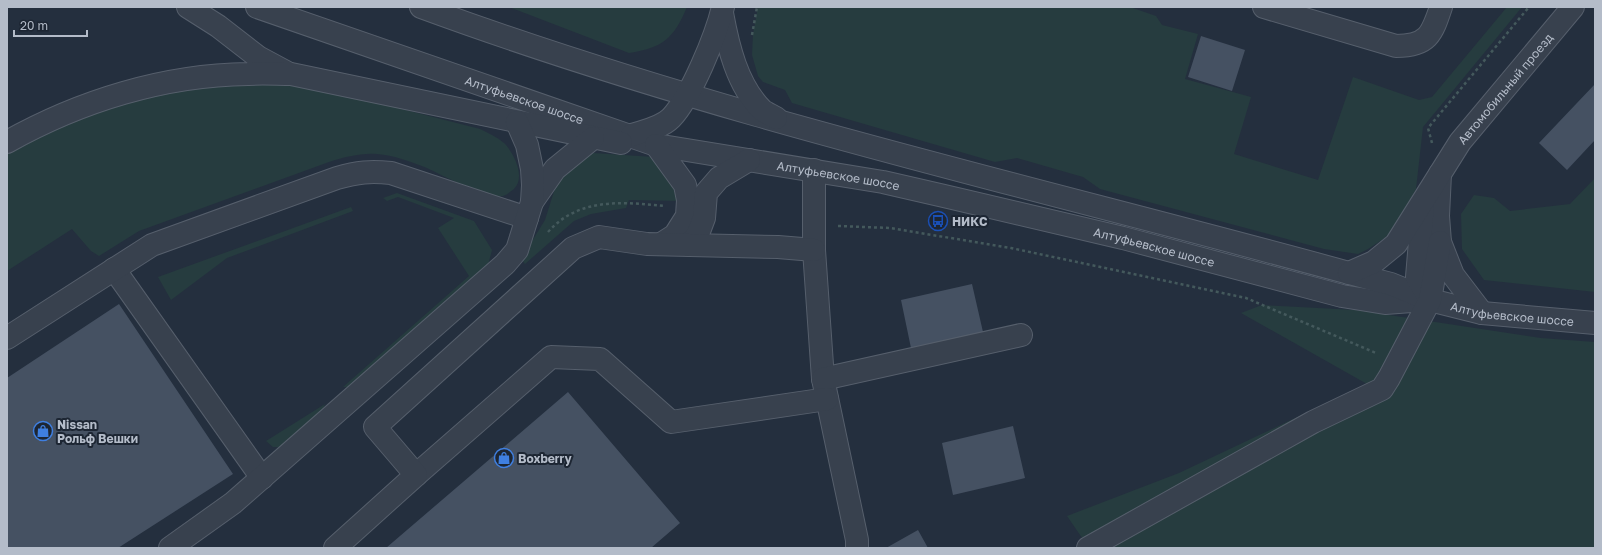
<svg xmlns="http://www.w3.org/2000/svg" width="1602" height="555" font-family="'Golos Text',sans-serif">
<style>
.green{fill:#263c3f}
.building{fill:#455162}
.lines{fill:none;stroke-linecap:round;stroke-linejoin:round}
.minor-casing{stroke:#565f6c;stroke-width:24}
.path{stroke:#44595c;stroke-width:2.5;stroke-dasharray:3 3;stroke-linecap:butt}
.minor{stroke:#38414e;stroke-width:22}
.labels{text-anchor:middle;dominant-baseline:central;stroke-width:4;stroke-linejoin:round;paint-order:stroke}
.street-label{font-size:12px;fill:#b4bcc9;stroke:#1d2633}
.poi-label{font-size:12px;font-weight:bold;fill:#b4bcc9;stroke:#1d2633;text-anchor:start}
</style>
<rect width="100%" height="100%" fill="#242f3e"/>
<path class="green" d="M509 7H687C674 38 663 48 629 53Z
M758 7H1130L1156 16 1162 25 1198 34 1185 79 1251 97 1234 154 1318 180 1353 77 1419 100 1432 97 1507 7H1522L1423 127 1416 189 1396 225 1385 238 1368 249 1358 254 1324 249 1100 189 1083 177 1017 158 995 162 792 103 785 90 763 82 758 76 752 55 753 34Z
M292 81 480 129C488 133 497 137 504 143 514 153 526 177 514 189 511 191 507 195 503 196 488 200 442 175 427 168 412 162 393 155 377 154 360 153 345 157 329 162L139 231 99 256 91 251 72 229 7 271V149L17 143 150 92Z
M593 153 654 157 662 162 681 201 629 200 626 208 591 214 574 221 525 264 521 259 545 220 556 185 565 169 578 158Z
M1595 178V292L1484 280 1462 249 1461 214 1474 195 1494 198 1510 211 1570 204Z
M397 193 474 221 492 250 487 269 350 387H343L469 276 438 228 454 218 398 197 387 201 383 198Z
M351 207 353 211 227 258 171 300 158 277Z
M1262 305 1356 310 1541 338 1595 342V548H1089L1067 516 1179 473 1367 384 1241 313Z
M325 404 320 416 284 447H273L266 441Z"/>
<path class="building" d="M1201 36 1245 50 1232 91 1188 77Z
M1595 84V140L1567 170 1539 143Z
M972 284 983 332 911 348 901 300Z
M119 304 233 474 118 548H7V378Z
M568 392 680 523 651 548H386Z
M1013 426 1025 478 953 495 942 443Z
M918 530 928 548H886Z"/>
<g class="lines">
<defs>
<g id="minor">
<path d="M188 7 218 26 258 57 286 72"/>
<path id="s1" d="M257 7 656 145 883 182 944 196 1123 238 1342 296 1385 303 1425 300"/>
<path id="s2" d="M421 7C723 118 1039 188 1349 273L1391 284 1430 300 1482 313 1595 323"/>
<path d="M1264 7 1396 46C1428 46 1432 34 1441 7"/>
<path d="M722 13C728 46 737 85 762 110 766 113 771 115 776 118"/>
<path d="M632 135C644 131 661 128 671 118 691 97 716 36 723 7"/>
<path d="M7 142C80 101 164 75 248 74 262 73 277 74 291 74L621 143"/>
<path d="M656 145 685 185 688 200 687 216 675 235 661 244"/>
<path d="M814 170V250L823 379 857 540V548"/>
<path d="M1440 174 1438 216 1440 242 1453 275 1482 313"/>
<path d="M532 202 555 169 593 138"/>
<path d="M1423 205 1417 277 1430 300"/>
<path d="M689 245 698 234 704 218 706 193 719 178 749 160"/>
<path d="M114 269 262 478"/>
<path id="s3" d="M1349 273 1374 262 1396 244 1460 142 1573 7"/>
<path d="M7 338 152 245 337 178C358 172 370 171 391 173L527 218"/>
<path d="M823 379 1021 335"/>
<path d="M416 475 551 357 600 359 671 422 827 399"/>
<path d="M170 548 233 503 505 264 517 250 532 202 533 185 532 169 527 145 517 122"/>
<path d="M335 548 416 475 375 427 573 248 599 237 647 244 778 247 814 250"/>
<path d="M1088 548 1313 422 1382 389 1389 378 1430 300 1440 242"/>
</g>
</defs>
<use href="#minor" class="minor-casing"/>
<path class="path" d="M752 35 757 7
M1432 143 1428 128 1529 7
M838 226 890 228 1011 248 1246 298 1376 353
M548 232C579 197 623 202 665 206"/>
<use href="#minor" class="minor"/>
</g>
<defs>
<symbol id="bus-ring" viewBox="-11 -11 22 22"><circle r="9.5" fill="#1d2633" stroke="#1a4fb4" stroke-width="1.5"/><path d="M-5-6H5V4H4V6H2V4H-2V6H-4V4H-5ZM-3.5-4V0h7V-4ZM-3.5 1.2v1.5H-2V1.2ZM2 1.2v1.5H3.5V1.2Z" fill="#1a4fb4"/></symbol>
<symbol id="shop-ring" viewBox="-11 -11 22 22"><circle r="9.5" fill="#1d2633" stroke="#3f7fe0" stroke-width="1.5"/><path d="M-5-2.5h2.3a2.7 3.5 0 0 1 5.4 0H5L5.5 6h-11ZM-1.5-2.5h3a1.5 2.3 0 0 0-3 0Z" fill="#3f7fe0"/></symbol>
</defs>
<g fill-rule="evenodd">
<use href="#bus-ring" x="927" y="210" width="22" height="22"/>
<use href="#shop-ring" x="32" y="420" width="22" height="22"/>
<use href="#shop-ring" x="493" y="447" width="22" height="22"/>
</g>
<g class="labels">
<g class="street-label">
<text stroke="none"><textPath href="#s3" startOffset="246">Автомобильный проезд</textPath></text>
<text stroke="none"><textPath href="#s1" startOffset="283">Алтуфьевское шоссе</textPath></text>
<text stroke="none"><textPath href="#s1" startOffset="607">Алтуфьевское шоссе</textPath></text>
<text stroke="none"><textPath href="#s1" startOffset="931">Алтуфьевское шоссе</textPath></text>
<text stroke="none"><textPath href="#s2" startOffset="1135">Алтуфьевское шоссе</textPath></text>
</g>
<g class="poi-label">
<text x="952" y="221">НИКС</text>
<text x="57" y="424">Nissan<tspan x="57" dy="14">Рольф Вешки</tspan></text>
<text x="518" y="458">Boxberry</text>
</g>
</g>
<rect width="1602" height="555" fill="none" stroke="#b4bcc9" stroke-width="16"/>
<path d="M14 30v6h73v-6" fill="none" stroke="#b4bcc9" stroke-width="2"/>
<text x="20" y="30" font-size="12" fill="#b4bcc9" stroke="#1d2633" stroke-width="3" paint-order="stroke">20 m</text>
</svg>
